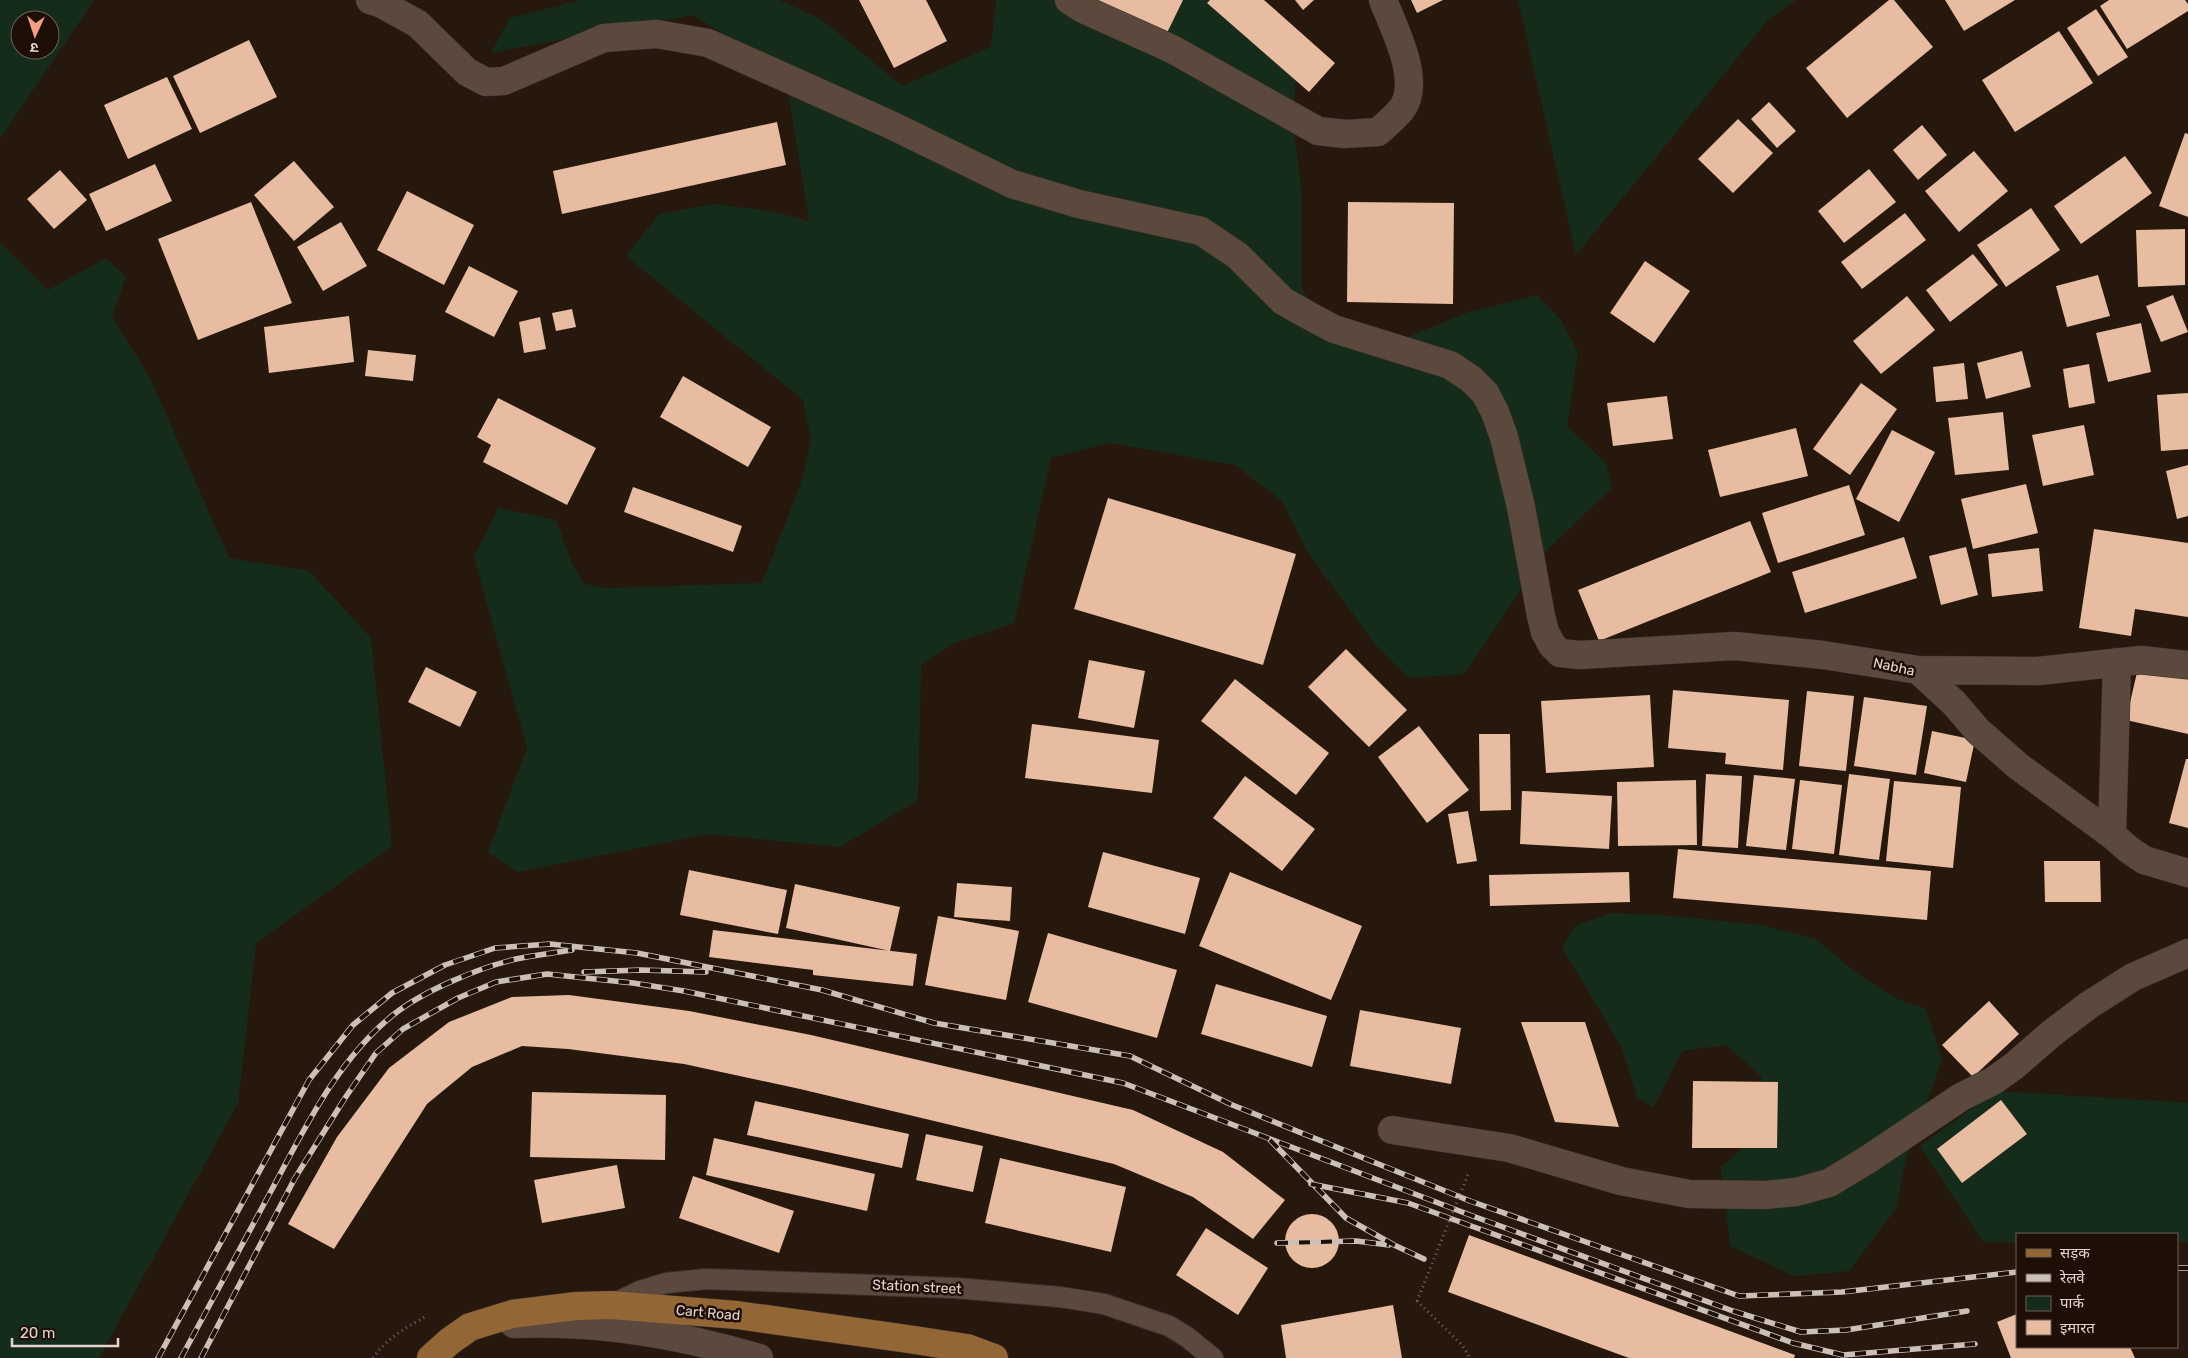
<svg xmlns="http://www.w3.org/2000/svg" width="2188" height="1358" font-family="Rubik,'Noto Sans Devanagari',sans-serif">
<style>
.green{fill:#162c1b;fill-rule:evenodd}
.building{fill:#e7bca0}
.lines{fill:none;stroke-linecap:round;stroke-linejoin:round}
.service-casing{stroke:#3e322e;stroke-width:22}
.minor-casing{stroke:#3e322e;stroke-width:29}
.primary-casing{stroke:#3e322e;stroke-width:29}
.path{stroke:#75685f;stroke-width:3;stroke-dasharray:1 4;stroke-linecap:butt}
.service{stroke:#5b493d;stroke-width:20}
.minor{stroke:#5b493d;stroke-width:28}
.primary{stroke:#936635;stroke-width:28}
.rail-casing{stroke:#cbc0b8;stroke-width:5.5}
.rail{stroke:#1e0f06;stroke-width:4;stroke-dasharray:11;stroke-linecap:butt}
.path-bridge{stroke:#75685f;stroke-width:3;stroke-dasharray:1 4;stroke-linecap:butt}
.labels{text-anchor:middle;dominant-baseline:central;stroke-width:5;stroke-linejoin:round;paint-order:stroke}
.street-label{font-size:14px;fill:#e1d6cf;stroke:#1e0f06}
</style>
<rect width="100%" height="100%" fill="#27180e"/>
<path class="green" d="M0 0H94L0 139ZM20 20H50V50H20Z
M580 0H779L821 19 902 86 991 47 996 0H1256L1297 51 1293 121 1302 195V289L1328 330 1383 347 1469 312 1537 295 1561 320 1578 352 1567 426 1606 463 1612 488 1548 549 1464 674 1409 678 1376 645 1308 553 1282 501 1235 465 1110 443 1051 458 1014 623 953 644 921 665 918 800 840 847 709 834 517 872 488 852 527 748 474 557 498 508 556 520 573 566 584 584 607 588 762 583 800 486 811 441 803 400 626 256 659 214 714 204 771 211 809 221 785 72 693 15 491 53 510 18Z
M1518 0H1796L1769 19 1576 255Z
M0 242 48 290 106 258 126 277 112 316 151 380 229 558 309 571 371 638 392 846 256 943 238 1103 99 1358H0Z
M1611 913 1661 915 1761 925 1816 939 1855 972 1899 1000 1925 1008 1942 1059 1905 1163 1896 1209 1849 1271 1794 1276 1730 1246 1721 1167 1767 1127 1761 1076 1726 1045 1682 1051 1653 1108 1637 1097 1622 1048 1562 947 1575 926Z
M1996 1091 2188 1103V1242H2177V1234H2017V1242H1983L1920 1146Z"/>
<path class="building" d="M859 0H926L947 41 894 68Z
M1084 0H1183L1164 39Z
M1210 0H1264L1335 63 1309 92 1207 3Z
M1295 0H1314L1303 10Z
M1411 0H1443L1417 13Z
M1889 0H1894L1933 47 1847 118 1806 68Z
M1945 0H2015L1964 31Z
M2109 0H2185L2188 4V11L2127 49 2100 6Z
M2096 9 2128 57 2098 76 2067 28Z
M2059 31 2093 83 2015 132 1982 80Z
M249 40 277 97 200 133 173 76Z
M167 77 192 129 128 159 104 105Z
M1769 102 1796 131 1777 148 1751 119Z
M1738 119 1773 153 1733 193 1698 159Z
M777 122 786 165 562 214 553 171Z
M1922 125 1947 155 1918 180 1893 150Z
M2185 133 2188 134V217L2159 206Z
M1974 151 2008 191 1959 232 1925 191Z
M2125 156 2152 193 2081 244 2054 206Z
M294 161 334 207 294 241 254 195Z
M155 164 172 201 106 231 89 194Z
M1869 169 1896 202 1844 243 1818 211Z
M60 170 87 200 54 229 27 199Z
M407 191 474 225 444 285 377 250Z
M251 202 292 303 198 340 158 239Z
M1348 202 1454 203 1453 304 1347 302Z
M2031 208 2060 250 2006 287 1977 245Z
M1905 213 1926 240 1862 289 1841 262Z
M341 222 367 266 323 291 297 247Z
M2185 229V285L2138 287 2136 230Z
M1973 254 1998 285 1950 322 1926 290Z
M1645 261 1690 291 1654 343 1610 313Z
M469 266 518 291 494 337 445 312Z
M2098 275 2110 316 2067 327 2056 286Z
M2173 295 2188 332 2161 342 2146 306Z
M1907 296 1935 330 1881 374 1853 341Z
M572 309 576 327 556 331 552 313Z
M349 316 354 362 269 373 264 327Z
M540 317 546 349 524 353 519 322Z
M2141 323 2151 372 2108 382 2096 333Z
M368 350 416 355 413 381 365 376Z
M2022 351 2031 387 1986 399 1977 363Z
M1964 363 1968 399 1936 402 1933 367Z
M2089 364 2095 403 2069 408 2063 369Z
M683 376 771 427 748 467 660 417Z
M1861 383 1897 409 1850 475 1813 449Z
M2188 393V449L2161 451 2157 395Z
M1667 396 1673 439 1613 446 1607 403Z
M498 398 596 448 567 505 483 462 491 445 477 437Z
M2003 412 2009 470 1955 475 1948 418Z
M2084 425 2094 475 2043 486 2032 435Z
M1796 428 1808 476 1720 497 1708 450Z
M1892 430 1935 452 1899 522 1856 499Z
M2188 465V516L2177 519 2166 471Z
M2026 484 2038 533 1973 549 1961 499Z
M1849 485 1865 535 1778 563 1762 513Z
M633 487 742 526 733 552 624 512Z
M1108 498 1296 554 1263 665 1074 609Z
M1750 521 1771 572 1599 641 1578 590Z
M2094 529 2188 543V617L2135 609 2131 636 2079 628Z
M1904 537 1917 578 1805 613 1792 572Z
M1966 547 1978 595 1941 605 1929 556Z
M2039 548 2043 591 1992 597 1988 554Z
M1346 649 1407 710 1369 747 1308 687Z
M1089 660 1145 671 1134 728 1078 718Z
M426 667 477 692 460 727 408 702Z
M2138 668 2188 679V734L2126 720Z
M1235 679 1329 753 1296 795 1201 721Z
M1673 690 1789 700 1783 770 1725 764 1726 753 1668 748Z
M1807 691 1854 696 1846 771 1799 766Z
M1650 695 1654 767 1546 773 1541 701Z
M1864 697 1927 706 1916 775 1854 766Z
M1032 724 1159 740 1152 793 1025 778Z
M1419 726 1469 790 1427 823 1378 757Z
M1932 731 1975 740 1966 782 1924 773Z
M1479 734H1510L1511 810 1480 811Z
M2186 759H2188V828L2169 823Z
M1706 774 1742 776 1738 848 1702 846Z
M1849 774 1890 779 1879 860 1839 855Z
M1754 775 1795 779 1786 850 1746 846Z
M1245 776 1315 829 1282 871 1213 818Z
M1696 780 1697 845 1618 846 1617 782Z
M1800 780 1842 785 1834 854 1792 849Z
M1894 781 1961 787 1953 868 1886 861Z
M1522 791 1612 796 1609 849 1520 844Z
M1468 811 1477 861 1457 864 1448 814Z
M1678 849 1931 871 1927 920 1673 898Z
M1103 852 1200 878 1185 934 1088 907Z
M2044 861H2100L2101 902H2045Z
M689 870 787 890 778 934 680 915Z
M1230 872 1362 926 1331 1000 1199 946Z
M1629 872 1630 902 1490 906 1489 875Z
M957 883 1012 887 1010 921 954 917Z
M795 884 900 907 890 951 786 928Z
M938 916 1019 931 1006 1000 925 985Z
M713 930 917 954 913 986 813 975V970L709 957Z
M1048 933 1177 970 1157 1038 1028 1002Z
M1216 984 1327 1016 1312 1067 1201 1034Z
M569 995 689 1011 811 1035 1133 1110 1223 1152 1285 1200 1253 1239 1193 1197 1114 1164 800 1089 684 1064 568 1049 522 1046 472 1067 427 1104 334 1249 288 1224 337 1137 389 1068 449 1022 512 997Z
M1989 1001 2019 1034 1973 1077 1942 1045Z
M1360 1010 1461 1028 1451 1084 1350 1066Z
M1521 1022H1585L1619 1127 1555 1122Z
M1693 1081 1778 1082 1777 1148H1692Z
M532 1092 666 1095 665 1160 530 1157Z
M2001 1100 2027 1134 1962 1183 1937 1149Z
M755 1101 909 1134 902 1168 747 1135Z
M926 1134 983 1146 973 1192 916 1180Z
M714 1138 875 1174 867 1211 706 1175Z
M1000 1158 1126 1187 1111 1252 985 1223Z
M617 1165 625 1208 542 1223 534 1180Z
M693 1176 794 1211 779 1253 679 1218Z
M1285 1241a27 27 0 1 1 54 0a27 27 0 1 1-54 0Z
M1206 1228 1268 1268 1238 1315 1176 1275Z
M1469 1235 1795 1355 1794 1358H1629L1448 1292Z
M1393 1305 1402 1358H1286L1281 1325Z
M2017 1314V1347H2130L2135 1358H2011L1997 1322Z"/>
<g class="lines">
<defs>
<path id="service" d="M611 1305 640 1291 666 1283 706 1279 956 1288 1060 1297 1104 1304 1169 1326 1187 1337 1213 1358"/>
<path id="minor" d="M370 0 380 3 418 24 467 72 486 82 504 81 604 38 657 34 708 43 891 125 1012 184 1079 204 1201 231 1238 256 1283 301 1306 314 1334 329 1450 365 1471 379 1485 393 1495 412 1504 437 1521 507 1541 616 1545 632 1552 645 1560 653 1580 655 1735 646 1823 655 1918 670 1954 703 1978 731 2018 766 2112 835 2128 849 2144 860 2188 873
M1069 0 1083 9 1172 49 1318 131 1345 134 1378 132C1386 125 1394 118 1401 110 1423 82 1394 29 1383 0
M1918 670 2038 671 2141 660 2188 665
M2112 835 2117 662
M1392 1130 1509 1148 1621 1181 1689 1194 1765 1195 1796 1192 1829 1183 1867 1160 1961 1097 1993 1081 2014 1066 2052 1033 2089 1005 2133 977 2188 953
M514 1324C600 1321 677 1334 759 1358"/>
<path id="primary" d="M431 1358 450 1341 470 1327 512 1314 576 1306 611 1305 737 1315 908 1339 967 1348 994 1358"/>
</defs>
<use href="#service" class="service-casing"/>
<use href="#minor" class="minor-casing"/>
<use href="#primary" class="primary-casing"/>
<path class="path" d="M1417 1301 1462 1345 1470 1358
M373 1358C386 1339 406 1327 427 1316"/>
<use href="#service" class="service"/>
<use href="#minor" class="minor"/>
<use href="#primary" class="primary"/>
<defs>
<path id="rail" d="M584 972 641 970 706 972
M1270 1140 1346 1218 1394 1245 1424 1259
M1311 1184 1408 1203 1793 1343 1843 1355 1975 1344
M1277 1243 1356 1241 1389 1245
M2177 1268H2188
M158 1358 309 1080 353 1025 392 993 445 965 495 948 550 944 637 953 822 990 934 1023 1130 1056 1230 1104 1470 1201 1739 1296 1842 1292 2017 1272
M181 1358C211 1302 241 1247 271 1191 304 1130 337 1060 393 1015 423 991 478 968 516 959 534 955 554 953 572 950
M201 1358 295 1178 345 1098 376 1053 403 1029 458 998 496 982 547 974 633 983 684 991 1123 1083 1470 1215 1733 1311 1801 1332 1846 1330 1967 1311"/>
</defs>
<use href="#rail" class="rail-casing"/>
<use href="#rail" class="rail"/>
<path class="path-bridge" d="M1417 1301 1469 1172"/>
</g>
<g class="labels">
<g class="street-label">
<text transform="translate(1894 667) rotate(12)">Nabha</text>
<text transform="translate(917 1287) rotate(3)">Station street</text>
<text transform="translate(708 1313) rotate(5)">Cart Road</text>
</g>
</g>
<rect x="2016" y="1233" width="162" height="115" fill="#1e0f06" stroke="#6c5f56"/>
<rect x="2026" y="1249" width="25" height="8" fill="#936635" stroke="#6c5f56"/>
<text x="2060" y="1258" font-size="15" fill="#e1d6cf">सड़क</text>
<rect x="2026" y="1274" width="25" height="8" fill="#cbc0b8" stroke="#6c5f56"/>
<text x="2060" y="1283" font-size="15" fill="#e1d6cf">रेलवे</text>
<rect x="2026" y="1296" width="25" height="15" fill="#162c1b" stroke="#6c5f56"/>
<text x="2060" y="1308" font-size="15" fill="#e1d6cf">पार्क</text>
<rect x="2026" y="1320" width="25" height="15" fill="#e7bca0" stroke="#6c5f56"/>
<text x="2060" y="1333" font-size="15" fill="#e1d6cf">इमारत</text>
<g transform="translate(35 35) rotate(183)"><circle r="24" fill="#1e0f06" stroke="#6c5f56"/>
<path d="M0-4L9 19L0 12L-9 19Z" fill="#f39f82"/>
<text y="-8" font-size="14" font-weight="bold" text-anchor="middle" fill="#e1d6cf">उ</text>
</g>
<path d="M12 1338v8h106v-8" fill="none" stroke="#e1d6cf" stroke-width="2.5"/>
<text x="20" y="1338" font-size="15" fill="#e1d6cf" stroke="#1e0f06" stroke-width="4" paint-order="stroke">20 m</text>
</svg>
